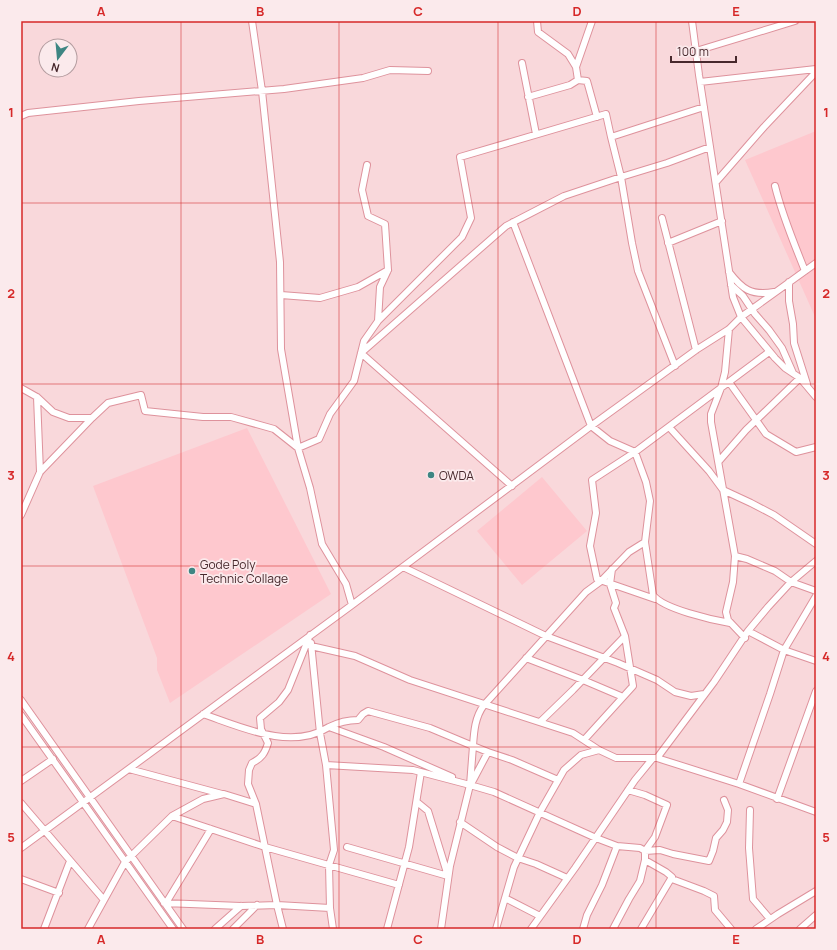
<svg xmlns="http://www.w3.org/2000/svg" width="837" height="950" font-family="Manrope,sans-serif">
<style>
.built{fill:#fec8ce}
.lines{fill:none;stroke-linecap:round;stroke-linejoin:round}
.minor-casing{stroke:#de929c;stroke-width:8}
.minor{stroke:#fff;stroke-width:6}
.grid{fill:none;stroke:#d62828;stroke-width:1;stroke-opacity:0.55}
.poi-dot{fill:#3e8683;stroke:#fbeaec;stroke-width:1.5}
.labels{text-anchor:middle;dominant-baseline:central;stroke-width:3.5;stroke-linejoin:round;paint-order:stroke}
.poi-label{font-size:12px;fill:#47282c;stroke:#fbeaec;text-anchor:start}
.neatline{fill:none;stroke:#d62828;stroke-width:1.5}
.grid-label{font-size:13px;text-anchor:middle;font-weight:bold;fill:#d62828}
</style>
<rect width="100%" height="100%" fill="#f9d8db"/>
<path class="built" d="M816 131V319L745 160Z
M247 428 331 594 170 703 157 670V658L93 486Z
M542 477 587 531 522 585 477 531Z"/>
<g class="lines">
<defs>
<path id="minor" d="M252 21 262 91 280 262 281 349 298 448 310 488 322 544 346 584 352 605
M537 21 538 32 568 54 576 67 578 80 587 81 597 117
M692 21 699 75 733 297 741 317 775 358 785 368 800 378 816 397
M696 51 795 21
M522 63 536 134
M576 67 592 21
M700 82 816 69
M528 97 570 85 578 80
M21 116 28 113 139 101 284 89 363 78 390 70 428 71
M611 137 621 177 667 163 710 147
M716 182 764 127 816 72
M775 186C782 215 794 243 805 271
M662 218 696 350
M513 222 591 426 610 441 635 452 646 482 650 501 645 542 653 595C663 609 713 620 730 623
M668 243 722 221
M729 272C742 289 751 296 774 292
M789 282V301L793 324 794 343 807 384
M731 285 743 296 755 314 769 330 782 348 793 373
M281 295 320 298 358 287 388 270
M378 321 462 237 471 218 460 157 606 114 611 137 704 107
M729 329 725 372 721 388 711 414V422L735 556 733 582 726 612 728 620 745 638
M729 382 766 434 796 452 816 447
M21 388 37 397 53 412 69 418H92L108 403 141 395 145 411 203 417H231L274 429 298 448 319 439 330 414 354 381 364 341 378 321 380 287 388 270 385 224 368 216 362 190 367 165
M37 397 40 472
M669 427 709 471 723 490 751 503 774 515 816 544
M719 461 746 430 800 378
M512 486 361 353 506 226 564 196 621 177 632 243 638 271 675 366
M21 515 40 472 92 418
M735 556 747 559 775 571 791 582 816 591
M403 567 546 636 618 663 657 680 675 692 691 696 704 694
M655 599 597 579 590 546 596 513 592 480 635 452 769 352
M748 631 784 650 816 661
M311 643 320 733 326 765 334 850 329 865 330 908 333 929
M311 646 355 656 410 680 573 733 599 750 616 758H653
M526 658 583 680 623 697
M21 700 183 929
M203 714C241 727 291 751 329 727L384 747 452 777
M21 715 173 929
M540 722 573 690 625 636 614 608 616 603 610 584 612 569
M329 727C339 722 347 720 358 720L363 714 368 711 430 728 473 746 470 785 450 866 441 929
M584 740 633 686 625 636
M488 752 473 746C474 731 475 717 484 705L586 592 601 581 629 552 645 542
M657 758 739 784 816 812
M326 765 413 770 470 785 494 792 596 838 617 846 640 848 645 851V860L666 872 672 877 641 929
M129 769 222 794
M21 781 53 759
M471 784 488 752 512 760 558 780
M739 784 770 694 784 650 816 596
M628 790 645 795 667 805 655 837 645 851 660 850 673 854 709 861 713 851 716 838 723 830 727 822 728 810 724 800
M777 799 816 691
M21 803 104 900
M750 810 749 848 753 899 770 919
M172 816 265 847 399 885
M460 822 497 847 518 858 536 864 567 878
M347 847 448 876 428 811 417 802
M21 848 352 605 591 426 696 350 729 329 741 317 816 263
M21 879 59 893
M672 879 704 891 714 896 715 910 731 929
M505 898 540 916
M164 903 241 906 277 905 330 908
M166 903 211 829
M44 929 70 861
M88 929 125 862 172 816 203 799 224 794 256 804
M215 929 241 906
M233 929 257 905
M283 929 277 905 256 804 248 784 249 770 252 763C262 758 265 753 268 743L261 729 260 718 279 702 288 690 310 635
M387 929 409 847 421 772
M496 929 514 867 540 812 564 770 581 755 599 750
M531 929 575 868 635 780 653 758H657L714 682 748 631 768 607 791 582 816 561
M583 929 587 915 602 885 617 846
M613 929 629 899 640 881 645 860
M756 929 778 914 816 891
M800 929 816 915"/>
</defs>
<use href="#minor" class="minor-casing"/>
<use href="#minor" class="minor"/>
</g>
<path class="grid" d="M181 21V929M339 21V929M498 21V929M656 21V929M21 203H816M21 384H816M21 566H816M21 747H816"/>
<g class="poi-dot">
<circle cx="431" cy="475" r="4"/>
<circle cx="192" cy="571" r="4"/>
</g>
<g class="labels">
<g class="poi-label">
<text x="439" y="475">OWDA</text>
<text x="200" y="564">Gode Poly<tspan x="200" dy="14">Technic Collage</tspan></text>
</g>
</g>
<rect width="837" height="950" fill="none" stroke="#fbeaec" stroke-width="44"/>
<g transform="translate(58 58) rotate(196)"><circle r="19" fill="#fbeaec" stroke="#b39c9f"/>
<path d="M0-3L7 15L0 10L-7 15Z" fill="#3e8683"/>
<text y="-6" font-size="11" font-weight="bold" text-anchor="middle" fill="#47282c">N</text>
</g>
<path d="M671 56v6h65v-6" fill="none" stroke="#47282c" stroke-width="2"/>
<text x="677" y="56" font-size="12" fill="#47282c" stroke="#fbeaec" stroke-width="3" paint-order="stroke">100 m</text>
<rect x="22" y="22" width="793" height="906" class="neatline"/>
<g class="grid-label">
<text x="101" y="16">A</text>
<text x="260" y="16">B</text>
<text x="418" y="16">C</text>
<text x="577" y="16">D</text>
<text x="736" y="16">E</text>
<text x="11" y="117">1</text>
<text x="826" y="117">1</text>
<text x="11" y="298">2</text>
<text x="826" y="298">2</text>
<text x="11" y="480">3</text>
<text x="826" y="480">3</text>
<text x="11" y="661">4</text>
<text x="826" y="661">4</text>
<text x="11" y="842">5</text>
<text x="826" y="842">5</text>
<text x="101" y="944">A</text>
<text x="260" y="944">B</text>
<text x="418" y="944">C</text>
<text x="577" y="944">D</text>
<text x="736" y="944">E</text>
</g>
</svg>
